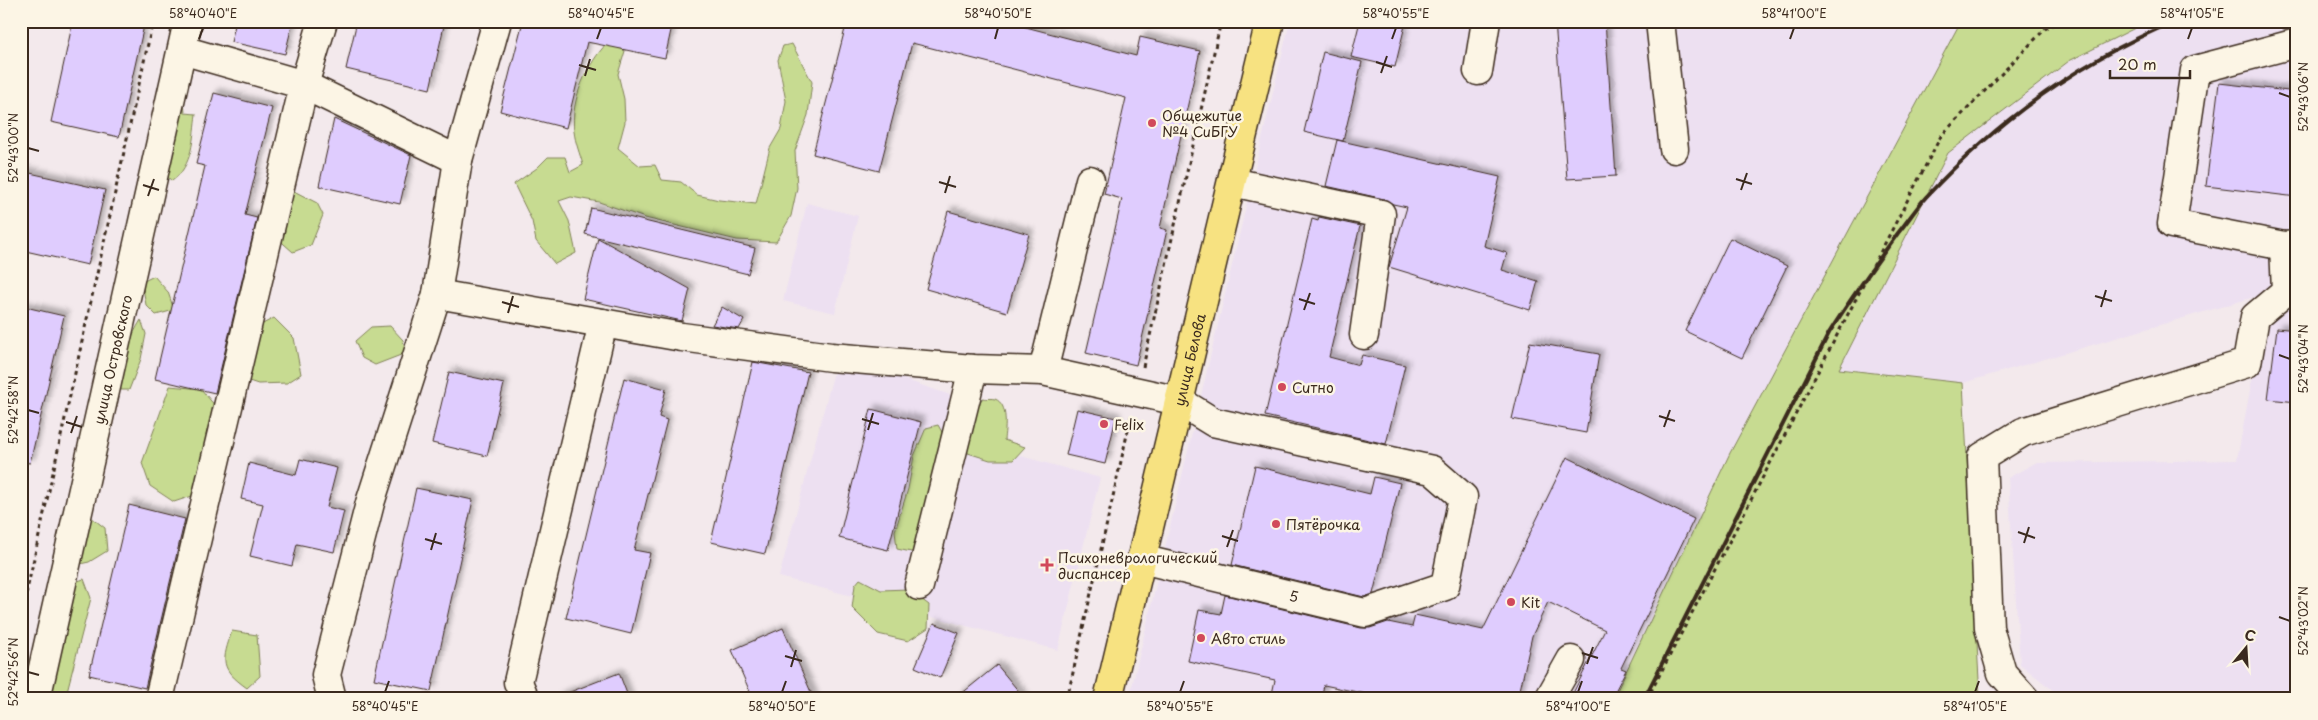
<svg xmlns="http://www.w3.org/2000/svg" width="2318" height="720" font-family="'Playpen Sans',sans-serif">
<style>
.built{fill:#ede0f1}
.green{fill:#c7db91;stroke:#818258}
.building{fill:#dfccfe;stroke:#3b2a1e;filter:url(#shadow)}
.lines{fill:none;stroke-linecap:round;stroke-linejoin:round}
.minor-casing{stroke:#3b2a1e;stroke-width:31}
.major-casing{stroke:#3b2a1e;stroke-width:31}
.path{stroke:#3b2a1e;stroke-width:3;stroke-dasharray:4 4;stroke-linecap:butt}
.minor{stroke:#fcf5e5;stroke-width:28}
.major{stroke:#f7e281;stroke-width:28}
.rail{stroke:#3b2a1e;stroke-width:4}
.ticks{fill:none;stroke:#3b2a1e;stroke-width:2}
.poi-dot{fill:#d1495b;stroke:#fcf5e5;stroke-width:2}
.labels{text-anchor:middle;dominant-baseline:central;stroke-width:5;stroke-linejoin:round;paint-order:stroke}
.poi-label{font-size:14px;fill:#3b2a1e;stroke:#fcf5e5;text-anchor:start}
.street-label{font-size:14px;fill:#3b2a1e;stroke:#fcf5e5}
.neatline{fill:none;stroke:#3b2a1e;stroke-width:2}
.ticks-label{font-size:12px;text-anchor:middle;fill:#3b2a1e}
</style>
<defs>
<filter id="shadow"><feDropShadow dx="4.5" dy="-4.5" stdDeviation="2.5" flood-color="#0004"/></filter>
</defs>
<rect width="100%" height="100%" fill="#f3e9ec"/>
<filter id="ink" filterUnits="userSpaceOnUse"><feTurbulence type="fractalNoise" baseFrequency=".02" numOctaves="2"/><feDisplacementMap in="SourceGraphic" scale="10" xChannelSelector="R" yChannelSelector="G"/><feConvolveMatrix kernelMatrix="1 2 1 2 8 2 1 2 1" color-interpolation-filters="sRGB"/></filter>
<g filter="url(#ink)">
<path class="built" d="M1290 21H1961L1730 453 1613 699H1129Z
M2149 21H2297V699H2064L2020 664 2008 478 2035 463 2237 460 2268 293 1963 383 1839 369 1948 153 2069 61Z
M807 203 858 216 835 313 783 301Z
M838 357 989 408 978 444 1100 478 1058 650 779 577Z"/>
<path class="green" d="M1961 21H2149L2069 61 1948 153 1839 369 1963 383 1980 699H1613L1730 453Z
M608 42 625 51 618 74 624 99 625 122 618 148 640 166 655 165 662 180 681 182 697 195 719 200 756 204 770 148 781 129 786 101 778 60 783 46 792 44 812 82 808 115 795 151 797 188 791 216 776 242 737 240 645 218 599 202 571 197 559 201 569 221 576 253 555 264 536 241 532 221 514 184 537 168 548 157H565L570 172 583 165C580 154 575 142 574 131 570 100 587 64 608 42Z
M184 101 185 113 196 114C193 138 193 166 172 181L162 172Z
M292 190 317 203 323 215 311 245 293 252 275 236Z
M154 276 168 292 174 310 156 315 146 305 142 282Z
M274 318 294 338 301 374 287 383 258 384 246 380 257 327Z
M141 320 146 334 141 359 129 390H121C114 371 131 336 141 320Z
M390 326 403 340 406 353 375 365 362 358 355 341 371 327Z
M170 386 201 389 221 413 195 495 174 502 150 486 142 463Z
M983 398C986 399 992 398 995 399 1009 404 1005 429 1004 440L1025 447 1013 460H990L968 453 962 440 972 411Z
M938 425 947 441 916 553 897 549 895 531 908 489 914 456 926 428Z
M91 517 105 528 107 551 89 562 80 564Z
M84 579 91 598 65 699H40L71 583Z
M860 579 881 590 908 589 929 605 928 628 908 641 878 634 852 608 855 585Z
M232 631 257 635 260 676 247 688C219 668 222 661 232 631Z"/>
<path class="building" d="M73 21H145L119 137 51 122Z
M236 21H293L285 54 231 42Z
M357 21H445L430 89 346 69Z
M523 21H673L665 58 587 42 566 128 500 111Z
M847 21H1003L1136 56 1140 37 1200 51 1160 228 1167 230 1136 365 1086 353 1122 199 1104 194 1126 98 912 43 879 171 813 154Z
M1360 21H1406L1395 67 1351 57Z
M1555 21H1605L1616 176 1567 179Z
M1323 52 1362 62 1343 141 1304 132Z
M2219 83 2297 92V197L2206 186Z
M214 93 272 108 245 215 257 218 215 393 155 379 205 166 196 164Z
M334 119 411 155 400 204 319 186Z
M1337 140 1500 177 1484 246 1507 253 1502 270 1538 281 1530 310 1389 267 1407 207 1393 204 1384 199 1326 186Z
M21 171 105 190 88 265 21 250Z
M591 208 755 248 748 274 585 234Z
M948 211 1029 234 1007 312 926 289Z
M1319 217 1360 226 1329 357 1359 365 1362 355 1405 365 1386 444 1265 416 1312 219 1318 221Z
M598 238 690 289 682 321 583 299Z
M1730 238 1787 266 1742 358 1685 331Z
M21 306 64 316 30 463 21 462Z
M722 307 744 320 739 329 712 325Z
M2277 328 2297 330V402L2268 399Z
M1530 342 1599 354 1586 433 1512 419Z
M753 362 808 372 765 554 711 542Z
M449 372 504 384 487 456 432 443Z
M624 378 666 389 659 417 667 420 634 550 650 553 631 634 566 618Z
M871 409 921 422 888 550 839 538Z
M1077 409 1116 418 1105 464 1066 455Z
M1567 457 1694 519 1621 668 1626 670 1611 699H1570L1605 630 1548 602 1532 636 1518 699H1390L1324 685 1321 699H1271L1275 680 1188 661 1199 610 1221 614 1225 595 1361 628H1370L1388 622 1412 627 1415 615 1483 630Z
M300 459 337 468 327 507 344 511 334 552 297 544 292 566 250 556 263 504 241 499 249 463 296 475Z
M1255 466 1370 494 1374 477 1400 483 1373 594 1364 597 1232 565Z
M416 488 473 500 431 691 374 679Z
M129 505 185 519 145 688 89 675Z
M934 623 959 633 940 678 915 667Z
M783 628 814 699H753L732 650Z
M997 665 1025 699H955Z
M619 673 629 699H557V697Z"/>
<g class="lines">
<defs>
<g id="minor">
<path d="M1660 21 1674 149"/>
<path d="M2297 43 2195 70 2172 224 2284 246 2297 245"/>
<path d="M182 50 304 85 458 160"/>
<path d="M1478 71 1486 21"/>
<path d="M1232 182 1381 214 1364 335"/>
<path d="M437 294 682 337 831 357 973 369 1043 371 1179 401 1213 422 1432 470 1463 497 1445 586 1365 613 1141 559"/>
<path d="M1043 371 1090 180"/>
<path d="M919 586 973 369"/>
<path id="s1" d="M36 699 188 21"/>
<path d="M159 699 304 85 323 21"/>
<path d="M332 699 326 675 370 503 437 294 458 160 497 21"/>
<path d="M525 699 518 682 603 323"/>
<path d="M1549 699 1571 660"/>
<path d="M2025 699 2002 673 1989 628 1982 457 2023 432 2247 363 2255 317 2286 291 2284 246"/>
</g>
<g id="major">
<path id="s2" d="M1108 699 1270 21"/>
</g>
</defs>
<use href="#minor" class="minor-casing"/>
<use href="#major" class="major-casing"/>
<path class="path" d="M1143 367 1221 21
M21 617 153 21
M1067 699 1131 417
M1647 699 1941 136 2045 29 2059 21"/>
<use href="#minor" class="minor"/>
<use href="#major" class="major"/>
<path class="rail" d="M1644 699 1829 333C1851 298 1874 266 1898 233 1908 221 1916 208 1926 197 1996 122 2081 60 2176 21"/>
</g>
</g>
<path class="ticks" d="M199 39 203 28M597 39 601 28M995 39 998 28M1392 39 1396 28M1790 39 1794 28M2188 39 2192 28M1376 62 1392 67M579 65 596 70M1381 73 1387 56M585 76 590 59M2279 93 2290 97M28 148 39 151M1736 179 1752 184M939 182 956 187M143 185 159 190M1741 190 1747 173M945 193 950 176M148 196 154 179M2095 296 2112 301M1299 299 1315 304M502 302 519 307M2101 307 2106 290M1304 310 1310 293M508 313 513 296M2279 355 2290 359M28 410 39 413M1659 416 1675 421M862 419 879 424M66 422 82 427M1664 427 1670 410M868 430 873 413M71 433 77 416M2018 532 2035 538M1222 536 1238 541M425 539 442 544M2024 543 2029 527M1227 547 1233 530M431 550 436 533M2279 617 2290 621M1582 653 1598 658M785 656 802 661M1587 664 1593 647M791 667 796 650M28 672 39 675M385 692 389 681M782 692 786 681M1180 692 1184 681M1578 692 1582 681M1975 692 1979 681"/>
<g class="poi-dot">
<circle cx="1152" cy="123" r="5"/>
<circle cx="1282" cy="387" r="5"/>
<circle cx="1104" cy="424" r="5"/>
<circle cx="1276" cy="524" r="5"/>
<path d="M1044.5 557.5h5v5h5v5h-5v5h-5v-5h-5v-5h5z"/>
<circle cx="1511" cy="602" r="5"/>
<circle cx="1201" cy="638" r="5"/>
</g>
<g class="labels">
<g class="poi-label">
<text x="1162" y="115">Общежитие<tspan x="1162" dy="16">№4 СиБГУ</tspan></text>
<text x="1292" y="387">Ситно</text>
<text x="1114" y="424">Felix</text>
<text x="1286" y="524">Пятёрочка</text>
<text x="1058" y="557">Психоневрологический<tspan x="1058" dy="16">диспансер</tspan></text>
<text x="1521" y="602">Kit</text>
<text x="1211" y="638">Авто стиль</text>
</g>
<g class="street-label">
<text stroke="none"><textPath href="#s1" startOffset="348">улица Островского</textPath></text>
<text stroke="none"><textPath href="#s2" startOffset="349">улица Белова</textPath></text>
<text transform="translate(1294 596) rotate(14)">5</text>
</g>
</g>
<rect width="2318" height="720" fill="none" stroke="#fcf5e5" stroke-width="55"/>
<g transform="translate(2246 648) rotate(18)" stroke="#fcf5e5" stroke-width="4" paint-order="stroke">
<path d="M0-4L9 19L0 12L-9 19Z" fill="#3b2a1e"/>
<text y="-8" font-size="14" font-weight="bold" text-anchor="middle" fill="#3b2a1e">С</text>
</g>
<path d="M2110 70v8h80v-8" fill="none" stroke="#3b2a1e" stroke-width="2.5"/>
<text x="2118" y="70" font-size="15" fill="#3b2a1e" stroke="#fcf5e5" stroke-width="4" paint-order="stroke">20 m</text>
<rect x="28" y="28" width="2262" height="664" class="neatline"/>
<g class="ticks-label">
<text x="203" y="18">58°40'40"E</text>
<text x="601" y="18">58°40'45"E</text>
<text x="998" y="18">58°40'50"E</text>
<text x="1396" y="18">58°40'55"E</text>
<text x="1794" y="18">58°41'00"E</text>
<text x="2192" y="18">58°41'05"E</text>
<text transform="translate(2304 97) rotate(-90)" y="4">52°43'06"N</text>
<text transform="translate(14 148) rotate(-90)" y="4">52°43'00"N</text>
<text transform="translate(2304 359) rotate(-90)" y="4">52°43'04"N</text>
<text transform="translate(14 410) rotate(-90)" y="4">52°42'58"N</text>
<text transform="translate(2304 621) rotate(-90)" y="4">52°43'02"N</text>
<text transform="translate(14 672) rotate(-90)" y="4">52°42'56"N</text>
<text x="385" y="711">58°40'45"E</text>
<text x="782" y="711">58°40'50"E</text>
<text x="1180" y="711">58°40'55"E</text>
<text x="1578" y="711">58°41'00"E</text>
<text x="1975" y="711">58°41'05"E</text>
</g>
</svg>
